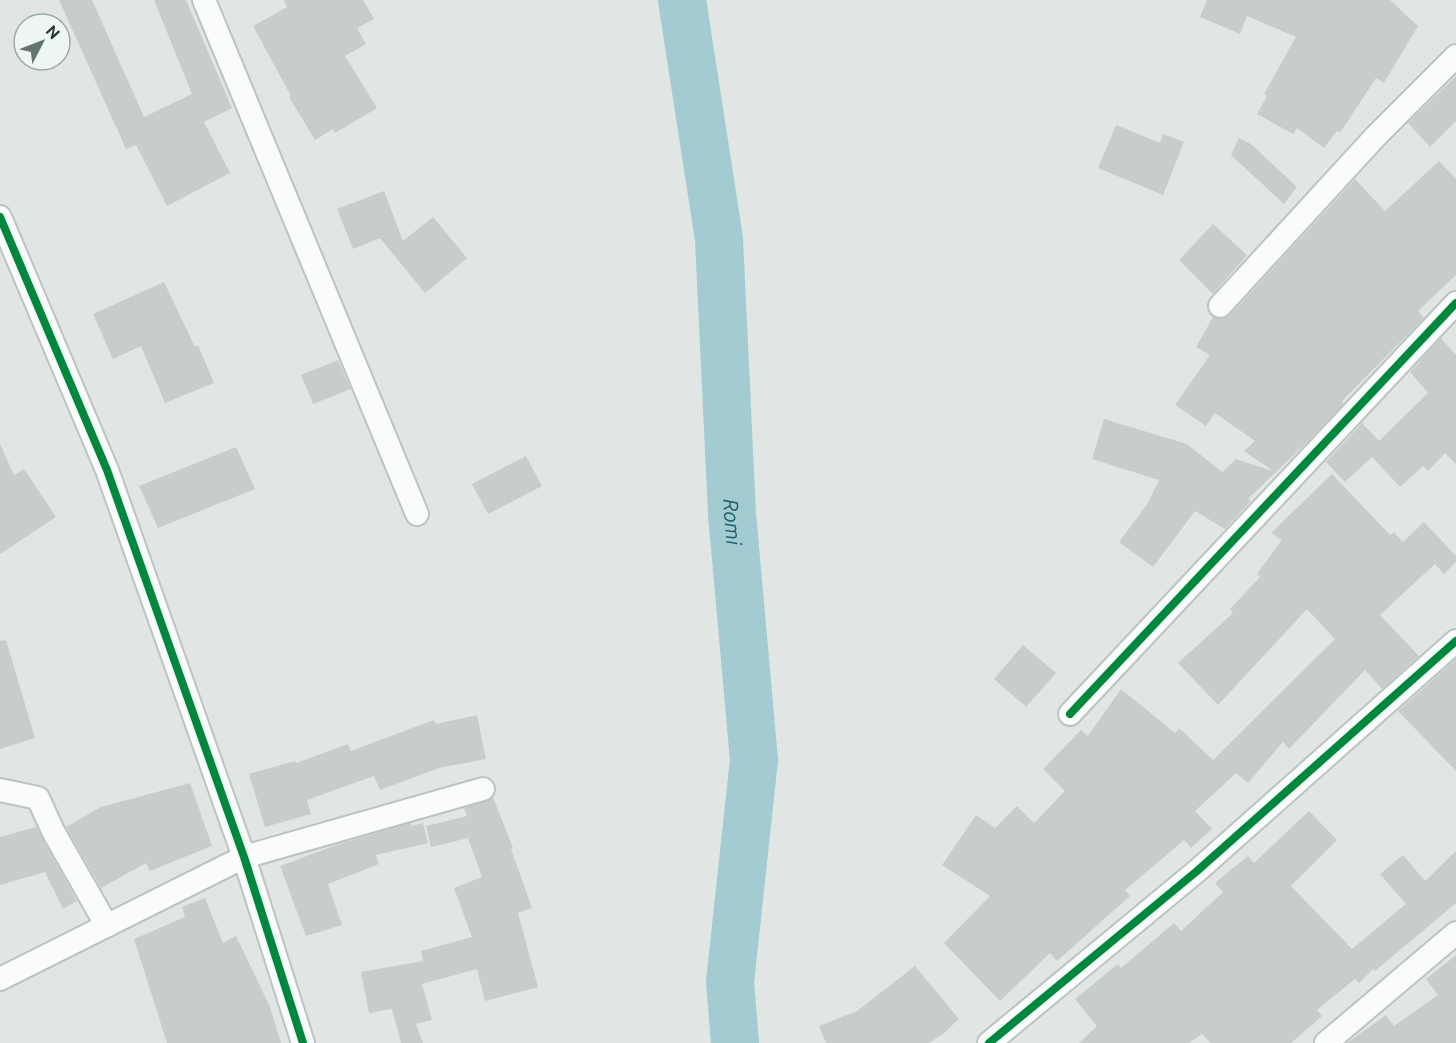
<svg xmlns="http://www.w3.org/2000/svg" width="1456" height="1043" font-family="Ubuntu,sans-serif">
<style>
.lines{fill:none;stroke-linecap:round;stroke-linejoin:round}
.river{stroke:#a3cbd2;stroke-width:48}
.building{fill:#c8cdcb}
.minor-casing{stroke:#bec3c1;stroke-width:26}
.minor{stroke:#fafbfb;stroke-width:22}
.cycleway-casing{stroke:#eef6f2;stroke-width:11}
.cycleway{stroke:#00873e;stroke-width:8}
.labels{text-anchor:middle;dominant-baseline:central;stroke-width:6;stroke-linejoin:round;paint-order:stroke}
.water-label{font-size:21px;font-style:italic;fill:#205f6e;stroke:#eef6f2}
</style>
<rect width="100%" height="100%" fill="#e1e6e4"/>
<g class="lines">
<path class="river" id="s1" d="M682 0 719 239 732 514 754 760 730 982 735 1043"/>
</g>
<path class="building" d="M59 0H92L144 117 192 94 154 0H186L232 108 204 122 230 173 167 206 136 145 126 149Z
M284 0H363L374 19 357 28 366 44 345 56 377 108 335 133 333 129 315 140 289 97 291 96 253 26 287 7Z
M1207 0H1390L1418 26 1384 83 1376 78 1340 133 1337 131 1324 148 1297 128 1293 134 1257 114 1267 96 1264 94 1296 37 1247 16 1240 34 1200 17Z
M1456 76V121L1430 147 1408 123Z
M1116 125 1160 143 1163 134 1184 142 1163 195 1098 168Z
M1239 138 1251 144 1297 187 1284 204 1231 155Z
M1439 161 1456 179V275L1418 311 1424 318 1342 401 1344 403 1307 442 1248 499 1251 501 1249 503 1225 529 1195 511 1153 567 1119 542 1148 503 1159 480 1092 459 1104 419 1187 444 1222 472 1236 459 1273 471 1244 451 1255 441 1215 413 1206 426 1175 405 1210 355 1196 347 1213 317 1223 319 1230 315 1355 179 1385 211Z
M384 191 403 241 433 217 467 258 425 293 380 238 353 249 337 209Z
M1213 224 1247 255 1213 294 1179 260Z
M164 282 195 347 198 345 214 383 165 403 141 346 113 359 93 314Z
M1441 338 1456 355V464L1445 453 1428 471 1423 466 1400 487 1372 457 1345 482 1326 462 1362 423 1379 441 1428 393 1410 372Z
M338 360 351 389 313 404 301 375Z
M0 444 14 475 24 469 56 517 0 554Z
M236 447 255 489 158 528 139 486Z
M526 456 542 486 488 514 472 484Z
M1332 474 1390 535 1394 532 1403 542 1424 522 1456 556V562L1444 574 1435 564 1380 615 1419 656 1382 689 1365 670 1289 749 1283 742 1248 783 1236 773 1195 811 1212 829 1191 848 1184 840 1125 890 1130 896 1057 961 1050 953 1000 1001 944 943 990 896 942 865 976 815 995 828 1017 806 1034 823 1065 791 1043 769 1081 730 1088 736 1121 689 1175 733 1179 728 1213 760 1335 639 1307 609 1218 705 1178 663 1233 613 1230 609 1260 577 1257 574 1282 540 1271 533Z
M6 640 35 738 0 749V641Z
M1023 645 1056 673 1026 707 994 679Z
M1456 659V771L1398 711Z
M477 715 486 759 439 768 380 790 374 776 307 800 311 814 265 827 249 774 295 761 296 763 348 744 351 751 434 720 436 724Z
M190 783 212 846 150 871 146 863 101 888 66 827 101 807Z
M493 797 513 848 511 849 532 908 518 913 538 987 485 1001 477 969 422 984 432 1020 416 1024 423 1043H401L392 1009 369 1013 361 972 423 961 421 951 472 937 454 888 482 877 468 838 431 847 426 826 467 816 464 808Z
M1309 811 1337 840 1291 886 1352 949 1406 904 1380 874 1403 855 1425 881 1456 851V903L1375 971 1373 969 1359 983 1355 979 1317 1010 1322 1016 1291 1043H1211L1202 1034 1189 1043H1079L1097 1026 1075 999 1118 964 1121 968 1174 923 1181 931 1223 892 1215 883 1248 856 1254 863Z
M411 823 412 826 423 823 428 843 376 855 379 864 328 884 342 925 306 936 280 866 339 844Z
M36 827 77 901 63 909 45 872 0 885V837Z
M205 898 223 943 236 936 270 1007 281 1043H167L134 939 185 917 182 907Z
M1456 955V1043H1347L1386 1015 1394 1026 1438 995 1426 979Z
M915 966 959 1019 944 1033 929 1043H826L819 1026 857 1011Z"/>
<g class="lines">
<defs>
<path id="minor" d="M204 0 417 514
M0 217 107 470 244 857 303 1043
M1220 306 1376 136 1456 56
M1070 714 1456 303
M0 790 38 798 53 831 107 926
M0 979 244 857 483 789
M989 1043 1197 871 1456 641
M1326 1043 1456 933"/>
</defs>
<use href="#minor" class="minor-casing"/>
<use href="#minor" class="minor"/>
<defs>
<path id="cycleway" d="M0 217 107 470 244 857 303 1043
M1070 714 1456 303
M989 1043 1197 871 1456 641"/>
</defs>
<use href="#cycleway" class="cycleway-casing"/>
<use href="#cycleway" class="cycleway"/>
</g>
<g class="labels">
<g class="water-label">
<text stroke="none"><textPath href="#s1" startOffset="525">Romi</textPath></text>
</g>
</g>
<g transform="translate(42 42) rotate(48)"><circle r="28" fill="#eef6f2" stroke="#9caaa5" stroke-width="1.5"/>
<path d="M0-4.5L10 22L0 15L-10 22Z" fill="#647470"/>
<text y="-9" font-size="16" font-weight="bold" text-anchor="middle" fill="#213732">N</text>
</g>
</svg>
